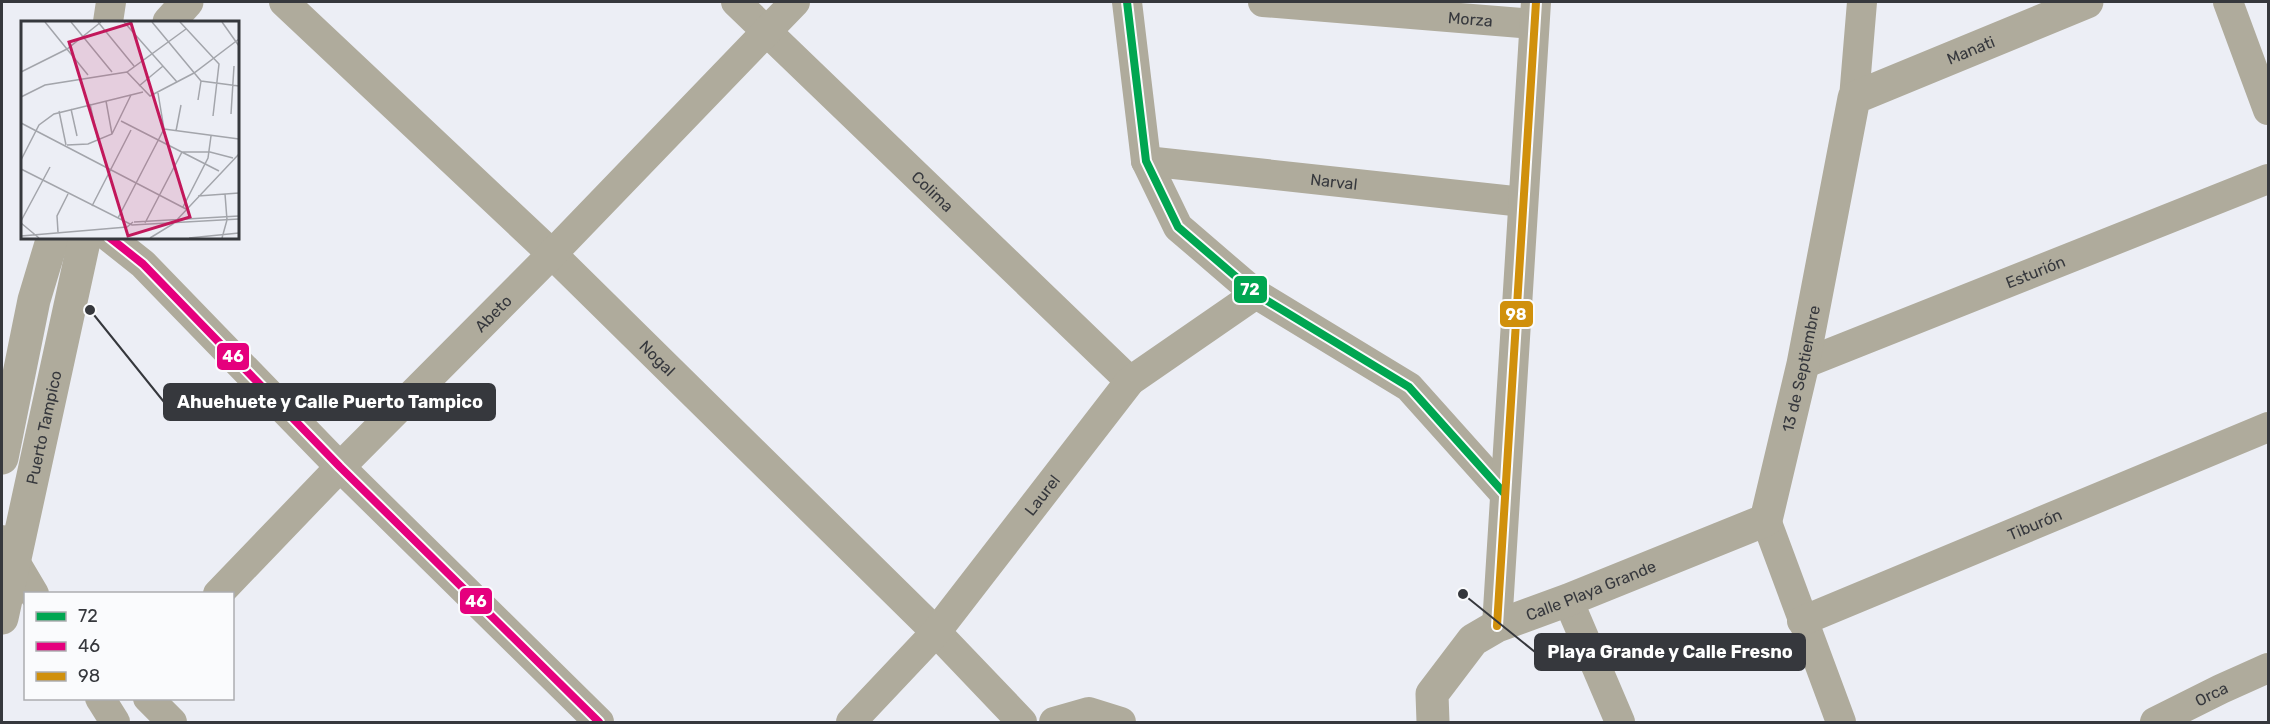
<svg xmlns="http://www.w3.org/2000/svg" width="2270" height="724" font-family="Rubik,sans-serif">
<style>
.lines{fill:none;stroke-linecap:round;stroke-linejoin:round}
.minor{stroke:#afab9c;stroke-width:30}
.tertiary{stroke:#afab9c;stroke-width:33}
.bus-1-casing{stroke:#fafbfd;stroke-width:12}
.bus-2-casing{stroke:#fafbfd;stroke-width:12}
.bus-3-casing{stroke:#fafbfd;stroke-width:12}
.bus-1{stroke:#00a651;stroke-width:8}
.bus-2{stroke:#e5007d;stroke-width:8}
.bus-3{stroke:#d0900c;stroke-width:8}
.labels{text-anchor:middle;dominant-baseline:central;stroke-width:4.5;stroke-linejoin:round;paint-order:stroke}
.street-label{font-size:16px;fill:#36383d;stroke:#fafbfd}
.inset-road{fill:none;stroke:#a3a5ab;stroke-width:1.5}
.view{fill:#c2185b;fill-opacity:0.15;stroke:#c2185b;stroke-width:3}
.inset-edge{fill:none;stroke:#36383d;stroke-width:3}
.leader{fill:none;stroke:#36383d;stroke-width:2}
.callout-dot{fill:#36383d;stroke:#fafbfd;stroke-width:2}
.callout{fill:#36383d;stroke:#36383d;stroke-width:2}
.callout-label{font-size:18px;text-anchor:middle;font-weight:bold;fill:#fff}
.line-badge{stroke:#fafbfd;stroke-width:2}
.badge-label{font-size:16px;text-anchor:middle;font-weight:bold;fill:#fff}
</style>
<rect width="100%" height="100%" fill="#eceef5"/>
<g class="lines">
<g class="minor">
<path id="s1" d="M284 2 552 254 936 632 1022 722"/>
<path id="s2" d="M736 2 1130 381"/>
<path d="M1127 2 1146 161 1178 227 1256 294 1409 387 1504 493"/>
<path id="s3" d="M1263 2 1534 24"/>
<path d="M2228 2 2268 110"/>
<path d="M108 22 111 2"/>
<path d="M1854 98 1862 2"/>
<path id="s4" d="M1146 161 1523 202"/>
<path d="M109 237 143 264 340 467 599 722"/>
<path id="s5" d="M1803 364 2268 179"/>
<path d="M1766 520 1841 722"/>
<path d="M2 540 34 594"/>
<path id="s6" d="M218 594 340 467 552 254 795 2"/>
<path d="M1568 600 1620 722"/>
<path id="s7" d="M1802 621 2268 427"/>
<path d="M1497 626 1536 2"/>
<path d="M100 698 115 722"/>
<path d="M148 698 172 722"/>
<path id="s8" d="M851 722 936 632 1130 381 1256 294"/>
<path d="M1054 722 1089 712 1121 722"/>
<path id="s9" d="M2155 722 2221 689 2268 668"/>
</g>
<g class="tertiary">
<path d="M169 22 187 2"/>
<path d="M2 458 34 300 53 237"/>
<path id="s10" d="M2 618 85 237"/>
<path id="s11" d="M1433 722 1432 694 1473 640 1497 626 1568 600 1766 520 1803 364 1854 98 2087 2"/>
</g>
<defs>
<path id="bus-1" d="M1127 2 1146 161 1178 227 1256 294 1409 387 1504 493"/>
<path id="bus-2" d="M109 237 143 264 340 467 599 722"/>
<path id="bus-3" d="M1497 626 1536 2"/>
</defs>
<use href="#bus-1" class="bus-1-casing"/>
<use href="#bus-2" class="bus-2-casing"/>
<use href="#bus-3" class="bus-3-casing"/>
<use href="#bus-1" class="bus-1"/>
<use href="#bus-2" class="bus-2"/>
<use href="#bus-3" class="bus-3"/>
</g>
<g class="labels">
<g class="street-label">
<text stroke="none"><textPath href="#s3" startOffset="208">Morza</textPath></text>
<text stroke="none"><textPath href="#s11" startOffset="970">Manati</textPath></text>
<text stroke="none"><textPath href="#s4" startOffset="189">Narval</textPath></text>
<text stroke="none"><textPath href="#s2" startOffset="273">Colima</textPath></text>
<text stroke="none"><textPath href="#s5" startOffset="250">Esturión</textPath></text>
<text stroke="none"><textPath href="#s6" startOffset="393">Abeto</textPath></text>
<text stroke="none"><textPath href="#s1" startOffset="516">Nogal</textPath></text>
<text stroke="none"><textPath href="#s11" startOffset="568">13 de Septiembre</textPath></text>
<text stroke="none"><textPath href="#s10" startOffset="195">Puerto Tampico</textPath></text>
<text stroke="none"><textPath href="#s8" startOffset="297">Laurel</textPath></text>
<text stroke="none"><textPath href="#s7" startOffset="252">Tiburón</textPath></text>
<text stroke="none"><textPath href="#s11" startOffset="224">Calle Playa Grande</textPath></text>
<text stroke="none"><textPath href="#s9" startOffset="63">Orca</textPath></text>
</g>
</g>
<g transform="translate(21 21)">
<rect width="218" height="218" fill="#eceef5"/>
<path class="inset-road" d="M24 1 67 54M50 1 91 51M77 1 113 45M103 1 156 61M131 1 180 60 218 65M159 1 198 43 192 95M201 1 218 25M0 51 46 28 80 1M106 51 129 75 173 52 218 18M118 65 142 45M137 72 143 108M0 76 24 64 106 51 165 8M177 79 180 60M85 80 91 113M69 83 77 119M50 88 56 115M38 90 45 124M210 93 213 45M100 100 198 150M0 102 165 188M143 108 218 118M155 110 160 84M46 124 67 123 91 113 110 74M0 139 18 104 33 93 122 71M0 148 111 204 218 198M177 175 218 172M71 185 110 109M162 186 187 137 190 115M97 197 143 108M0 200 29 146M113 201 218 195M0 202 18 217M124 202 161 131H189L212 137M37 211 36 195 47 173M0 215 106 206 112 201M129 217 152 203 218 133M168 217 218 212M201 217 206 199 204 173"/>
<path class="view" d="M110 2 169 196 107 215 48 21Z"/>
<rect width="218" height="218" class="inset-edge"/>
</g>
<path class="leader" d="M90 310L164 402M1463 594L1535 652"/>
<g class="callout-dot">
<circle cx="90" cy="310" r="6"/>
<circle cx="1463" cy="594" r="6"/>
</g>
<g class="callout">
<rect x="164" y="384" width="331" height="36" rx="6"/>
<rect x="1535" y="634" width="270" height="36" rx="6"/>
</g>
<g class="callout-label">
<text x="330" y="408">Ahuehuete y Calle Puerto Tampico</text>
<text x="1670" y="658">Playa Grande y Calle Fresno</text>
</g>
<g class="line-badge">
<rect x="1233" y="275" width="35" height="29" rx="6" fill="#00a651"/>
<rect x="1499" y="300" width="35" height="28" rx="6" fill="#d0900c"/>
<rect x="216" y="342" width="34" height="29" rx="6" fill="#e5007d"/>
<rect x="459" y="587" width="34" height="28" rx="6" fill="#e5007d"/>
</g>
<g class="badge-label">
<text x="1250" y="295">72</text>
<text x="1516" y="320">98</text>
<text x="233" y="362">46</text>
<text x="476" y="607">46</text>
</g>
<rect width="2270" height="724" fill="none" stroke="#36383d" stroke-width="6"/>
<rect x="24" y="592" width="210" height="108" fill="#fafbfd" stroke="#acadb0" stroke-width="1.5"/>
<rect x="36" y="612" width="30" height="9" fill="#00a651" stroke="#acadb0" stroke-width="1.5"/>
<text x="78" y="622" font-size="18" fill="#36383d">72</text>
<rect x="36" y="642" width="30" height="9" fill="#e5007d" stroke="#acadb0" stroke-width="1.5"/>
<text x="78" y="652" font-size="18" fill="#36383d">46</text>
<rect x="36" y="672" width="30" height="9" fill="#d0900c" stroke="#acadb0" stroke-width="1.5"/>
<text x="78" y="682" font-size="18" fill="#36383d">98</text>
</svg>
